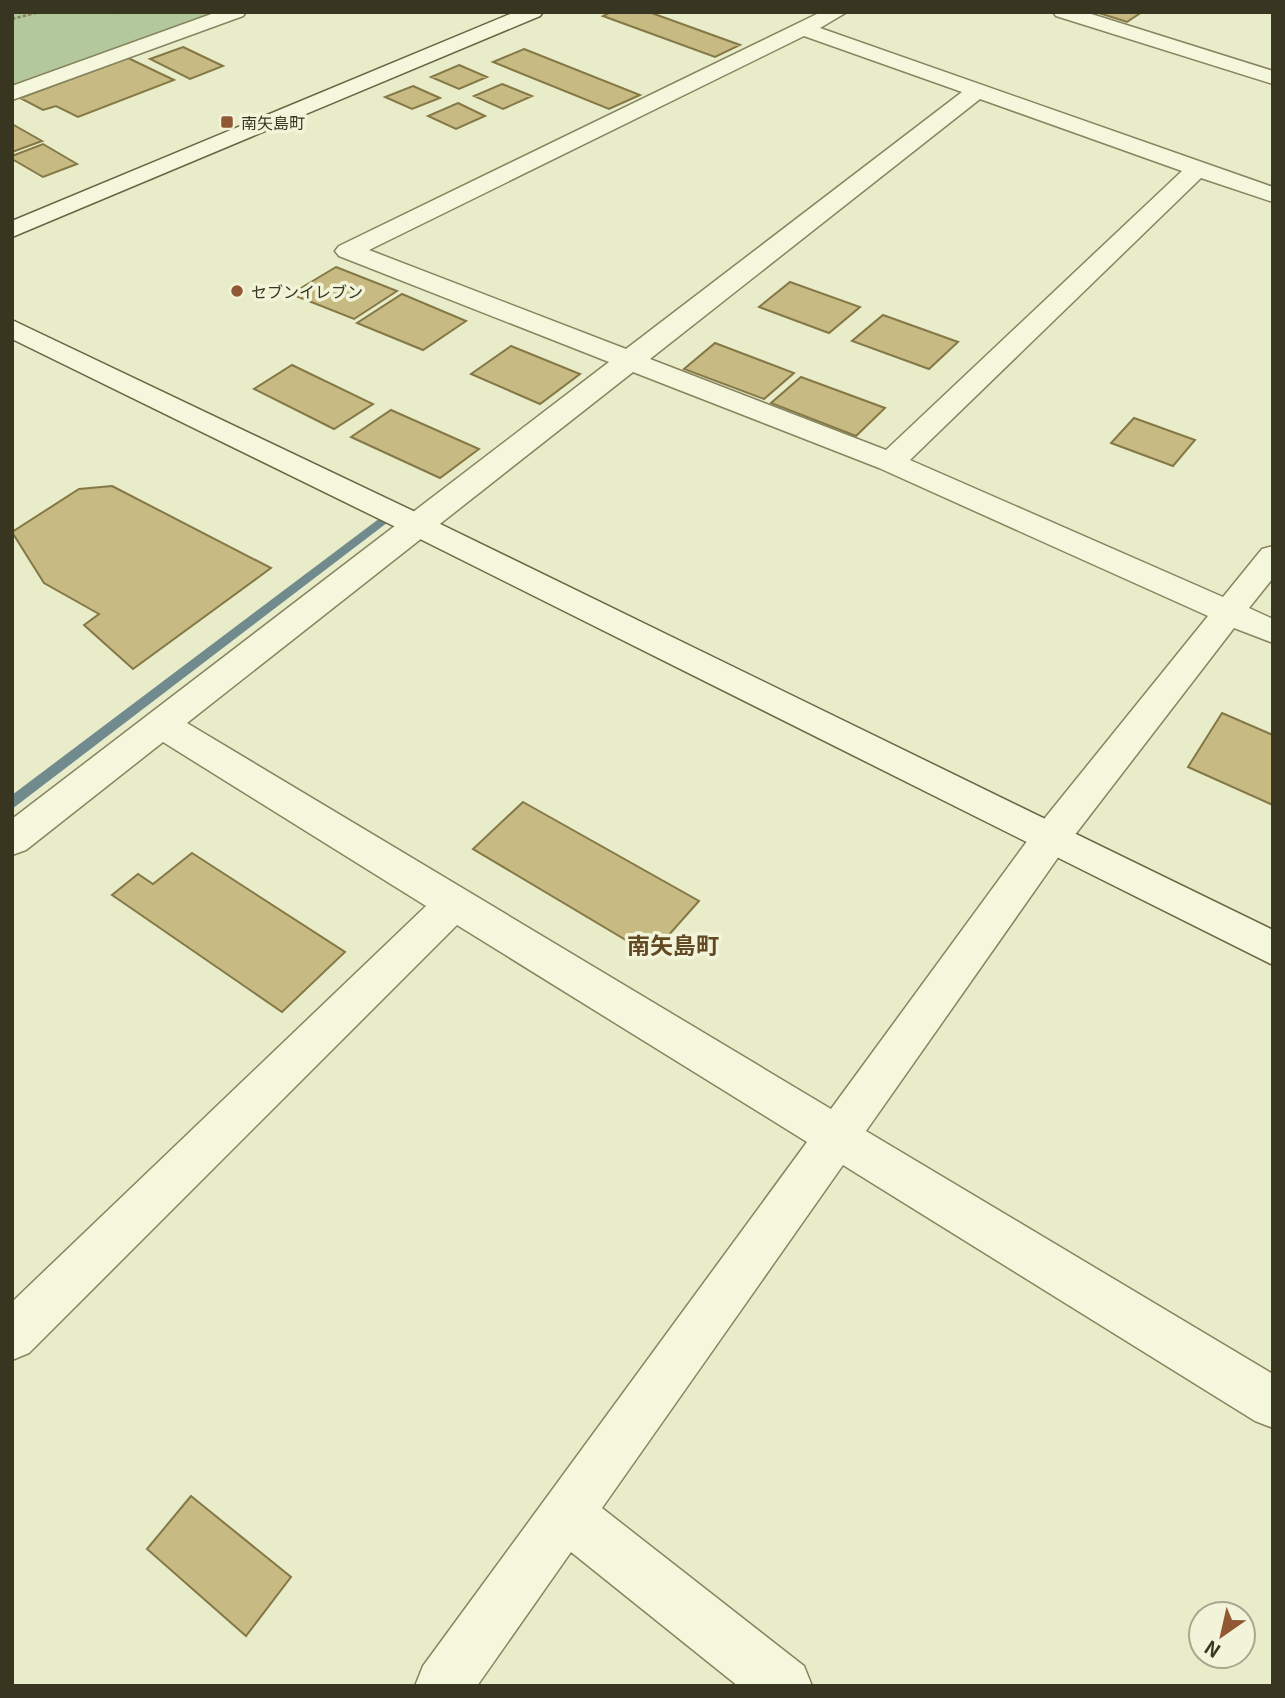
<svg xmlns="http://www.w3.org/2000/svg" width="1285" height="1698" font-family="Georgia,'Noto Sans JP',serif">
<style>
.green{fill:#b3c99d}
.lines{fill:none;stroke-linecap:round;stroke-linejoin:round}
.stream{fill:#708a8e;fill-rule:evenodd}
.building{fill:#c7ba82;stroke:#847846;stroke-width:2}
.street-casing{stroke:#87845f;stroke-width:3}
.secondary-casing{stroke:#696542;stroke-width:3}
.path{stroke:#87845f;stroke-width:2.5;stroke-dasharray:3.5 2;stroke-linecap:butt}
.street{fill:#f4f7dc;fill-rule:evenodd}
.secondary{fill:#f4f7dc;fill-rule:evenodd}
.poi-dot{fill:#925833;stroke:#f1f4d8;stroke-width:2.5}
.labels{text-anchor:middle;dominant-baseline:central;stroke-width:7;stroke-linejoin:round;paint-order:stroke}
.far-poi-label{font-size:16px;fill:#383621;stroke:#f1f4d8;text-anchor:start}
.quarter-label{font-size:23px;font-weight:bold;fill:#624924;stroke:#f1f4d8}
</style>
<rect width="100%" height="100%" fill="#e8ecc9"/>
<path class="green" d="M12 12H218L12 86Z"/>
<g class="lines">
<path class="stream" d="M392 509 396 510V516L12 809V795Z"/>
</g>
<path class="building" d="M611 12H649L740 45 715 57 603 16Z
M1096 12H1142L1127 22Z
M183 47 223 66 190 79 150 59Z
M524 49 640 95 609 109 493 62Z
M128 58 174 80 78 117 56 106 43 110 20 98Z
M459 65 487 77 459 89 431 77Z
M502 84 532 96 503 109 474 96Z
M413 86 440 98 412 109 385 97Z
M458 103 485 116 456 129 428 116Z
M12 124 42 141 12 152Z
M43 144 77 164 43 177 12 159V156Z
M336 267 397 291 354 319 291 294Z
M790 282 860 307 829 333 759 307Z
M402 294 466 321 423 350 357 323Z
M883 315 958 342 929 369 852 341Z
M715 343 794 373 764 399 684 369Z
M511 346 580 374 540 404 471 374Z
M292 365 373 404 334 429 254 389Z
M801 377 885 408 856 436 771 403Z
M391 410 479 449 440 478 351 437Z
M1134 418 1195 440 1173 466 1111 443Z
M112 486 271 568 133 669 84 625 99 614 44 583 12 532 79 489Z
M1222 713 1273 735V805L1188 767Z
M523 802 699 901 651 955 473 849Z
M192 853 345 952 282 1012 112 895 138 874 153 884Z
M191 1496 291 1577 246 1636 147 1549Z"/>
<g class="lines">
<defs>
<path id="street" d="M217 12H246L243 16 12 100V86Z
M821 12H847L820 28 1273 187V202L1201 178 910 460 1223 597 1262 549 1273 546V578L1249 608 1273 619V643L1234 628 1064 849 866 1131 1273 1374V1428L1255 1421 843 1165 602 1508 804 1666 812 1686H738L571 1552 477 1686H415L423 1666 807 1142 457 925 29 1353 12 1360V1302L426 906 163 742 26 850 12 855V819L609 362 339 256 335 251 339 246ZM804 36 962 92 626 349 369 250ZM980 99 1182 171 886 450 650 359ZM633 372 879 468 1208 616 1036 829 831 1109 187 723Z
M1053 12H1085L1273 71V84L1056 16Z"/>
<path id="secondary" d="M515 12H543L540 16 12 237V221Z
M12 320 428 518 1273 930V965L406 532 12 339Z"/>
</defs>
<use href="#street" class="street-casing"/>
<use href="#secondary" class="secondary-casing"/>
<path class="path" d="M85 12 117 13
M12 19 35 13 57 12"/>
<use href="#street" class="street"/>
<use href="#secondary" class="secondary"/>
</g>
<g class="poi-dot">
<rect x="220" y="115" width="14" height="14" rx="3.5"/>
<circle cx="237" cy="291" r="7"/>
</g>
<g class="labels">
<g class="far-poi-label">
<text x="241" y="122">南矢島町</text>
<text x="251" y="291">セブンイレブン</text>
</g>
<g class="quarter-label">
<text x="673" y="944">南矢島町</text>
</g>
</g>
<rect width="1285" height="1698" fill="none" stroke="#383621" stroke-width="28"/>
<g transform="translate(1222 1635) rotate(214)"><circle r="33" fill="#f1f4d8" stroke="#a7a88f" stroke-width="2"/>
<path d="M0-5L12 26L0 18L-12 26Z" fill="#925833"/>
<text y="-10" font-size="19" font-weight="bold" text-anchor="middle" fill="#383621">N</text>
</g>
</svg>
